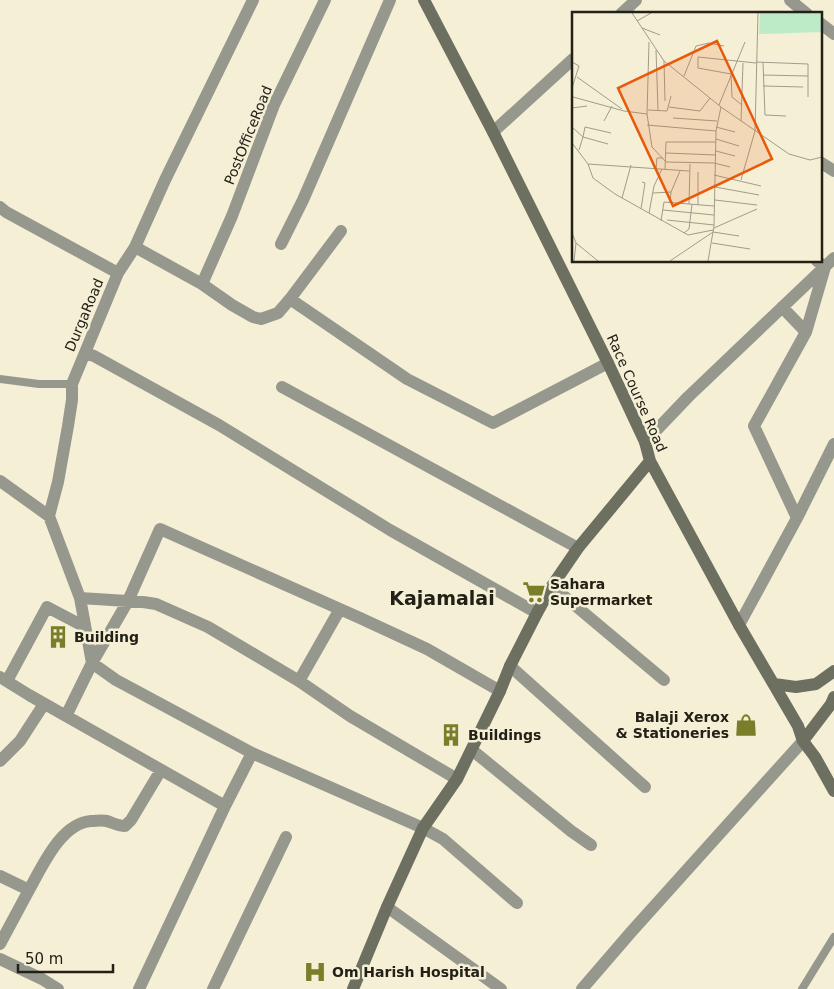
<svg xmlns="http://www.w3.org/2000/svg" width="834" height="989" font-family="'DejaVu Sans',sans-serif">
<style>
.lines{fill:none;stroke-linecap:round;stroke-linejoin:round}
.lane{stroke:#96988e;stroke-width:8}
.street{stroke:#96988e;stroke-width:12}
.secondary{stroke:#6d7061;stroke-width:12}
.labels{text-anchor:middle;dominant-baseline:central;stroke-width:5;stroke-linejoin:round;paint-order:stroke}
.street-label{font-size:14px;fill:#222017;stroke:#f5efd6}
.poi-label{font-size:14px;font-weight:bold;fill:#222017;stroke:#f5efd6;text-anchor:start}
.district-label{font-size:19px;font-weight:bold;fill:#222017;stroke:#f5efd6}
.inset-road{fill:none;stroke:#a19c8a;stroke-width:1}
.view{fill:#e8590c;fill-opacity:0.15;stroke:#e8590c;stroke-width:2.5}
.inset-edge{fill:none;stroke:#222017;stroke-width:2.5}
</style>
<rect width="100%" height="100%" fill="#f5efd6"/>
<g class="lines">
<path class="lane" d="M0 379 39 384H72
M802 989 834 937"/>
<path class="street" d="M253 0 165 180 135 247 118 273 72 384V400L68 426 58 482 49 516 80 598 92 663 116 680 252 753 423 828 443 839 517 903
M790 0 807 14
M621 14 636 0
M820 23 834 34
M493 132 573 59
M820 162 834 171
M0 207 6 212 118 273
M281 244 303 200 390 0
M135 247 202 284 232 305 253 317 261 319 278 313 290 299 341 231
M202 284 232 216 274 105 325 0
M290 299 407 379 493 423 608 363
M782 307 806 332
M85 353 94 356 219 425 390 530 537 613
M282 387 578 548
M645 442 688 397 834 258
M0 481 49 516
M797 518 754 426 806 332 825 267 817 261
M552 586 664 680
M80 598 143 602 156 604 208 627 299 681 350 716 457 779
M739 625 797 518 834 444
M510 666 645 787
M0 677 29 695 225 806
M7 681 47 607 85 627
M299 681 340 609
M66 716 92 663 128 601 160 529 360 618 427 649 500 691
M472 750 571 831 591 845
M0 761 20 741 44 704
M0 876 29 890 0 944
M29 890C42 867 61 823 91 821 96 821 102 820 107 821 113 823 118 826 125 826L131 820 161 770
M387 907 501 989
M0 959 42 979 58 989
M139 989 225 806 252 753
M213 989 286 837
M582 989 632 931 803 741"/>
<path class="secondary" d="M424 0 493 132 608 363 645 442 650 461 739 625 798 726 803 741 815 757 834 791
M774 684 796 687 816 684 834 671
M803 741 831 704 834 697
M353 989 387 907 423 828 457 779 500 691 510 666 537 613 552 586 578 548 650 461"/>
</g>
<defs>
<symbol id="supermarket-bare" viewBox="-9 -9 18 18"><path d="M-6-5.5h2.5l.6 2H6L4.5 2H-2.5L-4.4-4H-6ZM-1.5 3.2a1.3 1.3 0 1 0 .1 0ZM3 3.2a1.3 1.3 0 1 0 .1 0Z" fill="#787e29" stroke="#f5efd6" stroke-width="2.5" paint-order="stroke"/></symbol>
<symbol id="building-bare" viewBox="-9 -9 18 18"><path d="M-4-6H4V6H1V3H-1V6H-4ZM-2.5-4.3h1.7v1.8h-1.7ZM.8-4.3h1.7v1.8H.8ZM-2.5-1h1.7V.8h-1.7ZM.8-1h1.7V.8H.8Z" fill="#787e29" stroke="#f5efd6" stroke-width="2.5" paint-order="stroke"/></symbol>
<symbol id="shop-bare" viewBox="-9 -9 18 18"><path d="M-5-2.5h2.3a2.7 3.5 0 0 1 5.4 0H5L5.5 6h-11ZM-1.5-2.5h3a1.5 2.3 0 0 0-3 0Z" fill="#787e29" stroke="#f5efd6" stroke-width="2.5" paint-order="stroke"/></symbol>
<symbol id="hospital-bare" viewBox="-9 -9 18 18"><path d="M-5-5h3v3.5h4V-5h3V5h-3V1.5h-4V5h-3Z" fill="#787e29" stroke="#f5efd6" stroke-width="2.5" paint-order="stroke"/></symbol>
</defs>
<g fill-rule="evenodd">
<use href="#supermarket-bare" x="518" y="576" width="32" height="32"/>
<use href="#building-bare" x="42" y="621" width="32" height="32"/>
<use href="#shop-bare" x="730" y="709" width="32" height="32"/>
<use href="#building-bare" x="435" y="719" width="32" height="32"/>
<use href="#hospital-bare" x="299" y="956" width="32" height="32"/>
</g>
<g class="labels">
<g class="street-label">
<text transform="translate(248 135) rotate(-68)">PostOfficeRoad</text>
<text transform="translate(84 315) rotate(-67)">DurgaRoad</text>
<text transform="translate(637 393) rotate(66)">Race Course Road</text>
</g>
<g class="poi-label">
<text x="550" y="584">Sahara<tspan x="550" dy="16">Supermarket</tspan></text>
<text x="74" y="637">Building</text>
<text x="729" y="717" text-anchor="end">Balaji Xerox<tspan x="729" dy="16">&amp; Stationeries</tspan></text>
<text x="468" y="735">Buildings</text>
<text x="332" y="972">Om Harish Hospital</text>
</g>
<g class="district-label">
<text x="442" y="598">Kajamalai</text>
</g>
</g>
<g transform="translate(572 12)">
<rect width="250" height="250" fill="#f5efd6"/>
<path d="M188 1H250V20L187 22Z" fill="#bdebc8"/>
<path class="inset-road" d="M60 1 92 49 149 95 217 142 238 148 250 145M65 9 79 1M70 16 88 23M77 30 75 102 80 135 94 150 142 151 158 155M84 38 86 98M92 49 93 89M0 50 7 54 0 76M184 50 236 52V85M191 50 193 103 214 104M191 63 236 64M112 64 124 34 137 31 152 34M5 65 50 97M191 74 231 75M1 85 52 99 75 102M147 93 173 30M170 93 160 85 159 62 126 56V45L184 51M97 95 128 99 138 86M0 96 15 94M76 98 95 99 99 84M101 106 145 109M32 109 40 94M169 109 171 51M75 113 144 119M0 115 11 125 7 138M144 115 163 120M183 119 186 1M144 127 167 134M0 131 16 152 21 166 43 182 116 223 141 218M36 132 11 125 13 115 39 121M144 139 163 144M94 141 144 143M16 152 117 159M84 157 85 146H91M93 158 94 130H144M142 163 189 174M169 168 183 119M143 175 187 183M99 180 108 159M81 181 99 180 98 190M50 186 59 153M143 188 185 193M117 192 118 152M126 193V160M69 197 73 171 70 170M91 198 142 203M77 201 82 174 90 157M95 208 142 213M89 209 92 190 142 194M142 216 185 197M0 221 4 231 2 249M112 221 117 217 120 192M4 231 26 249M140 231 178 237M98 249 141 220 167 224M136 249 142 214 144 119 149 95"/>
<path class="view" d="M145 29 200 147 101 194 46 76Z"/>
<rect width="250" height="250" class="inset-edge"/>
</g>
<path d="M18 964v8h95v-8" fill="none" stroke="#222017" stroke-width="2.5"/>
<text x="25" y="964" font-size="15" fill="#222017" stroke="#f5efd6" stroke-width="4" paint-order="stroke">50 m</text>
</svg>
